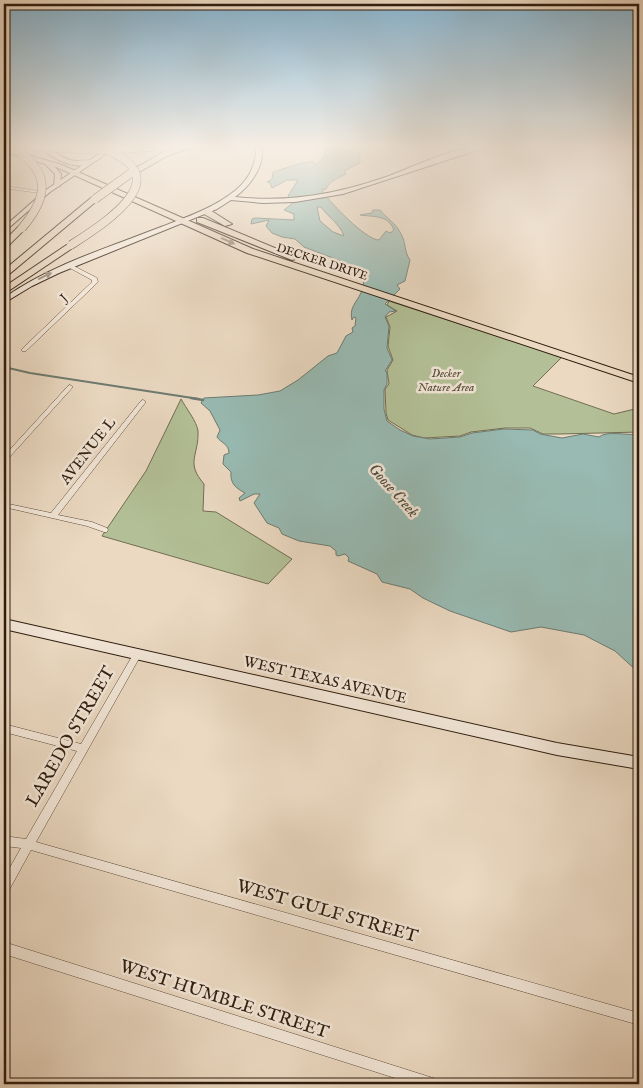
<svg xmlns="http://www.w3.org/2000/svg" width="643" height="1088" font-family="'IM FELL English',serif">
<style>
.green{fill:#b3c097;stroke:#716e52}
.water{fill:#98bab2;stroke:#6e7b70;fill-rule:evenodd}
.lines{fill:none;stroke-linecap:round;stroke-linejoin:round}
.stream-far1{stroke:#6e7b70;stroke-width:2}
.stream{stroke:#6e7b70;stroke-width:2.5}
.street-casing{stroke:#5e4b3b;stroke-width:1}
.secondary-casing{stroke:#2f1c0e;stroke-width:2}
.primary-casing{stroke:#2f1c0e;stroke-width:2}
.highway-casing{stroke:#2f1c0e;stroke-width:2}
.street{fill:#f2e6d7;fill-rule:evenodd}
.secondary{fill:#f2e6d7;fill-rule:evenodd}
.primary{fill:#ebd9c2;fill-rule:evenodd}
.highway{fill:#ebd9c2;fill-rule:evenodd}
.highway-bridge-casing{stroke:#2f1c0e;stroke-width:9;stroke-linecap:butt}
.highway-bridge{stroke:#ebd9c2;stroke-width:8}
.oneway{fill:#968471}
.oneway2{fill:#9a8b7d}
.labels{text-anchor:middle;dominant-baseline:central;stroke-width:5;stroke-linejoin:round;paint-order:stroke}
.far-street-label{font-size:12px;fill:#2f1c0e;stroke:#f2e6d7}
.far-park-label{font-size:12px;font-style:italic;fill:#574d37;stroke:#f2e6d7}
.street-label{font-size:15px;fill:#2f1c0e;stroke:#f2e6d7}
.water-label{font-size:16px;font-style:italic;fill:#4e4b3f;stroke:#f2e6d7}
.near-street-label{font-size:18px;fill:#2f1c0e;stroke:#f2e6d7}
</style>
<rect width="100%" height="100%" fill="#ebd9c2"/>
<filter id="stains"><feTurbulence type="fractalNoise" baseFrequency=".004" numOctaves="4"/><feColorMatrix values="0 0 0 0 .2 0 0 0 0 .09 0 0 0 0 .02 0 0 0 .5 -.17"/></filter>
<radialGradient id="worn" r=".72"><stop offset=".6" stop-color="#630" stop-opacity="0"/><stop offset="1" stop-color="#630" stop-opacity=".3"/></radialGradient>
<path class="green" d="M389 301 562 357 533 386 614 414 639 408V432L560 434H543L530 428H505L471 432 460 436 424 438 412 435 388 420 386 413 385 389 389 384 387 370 393 360 388 346 390 327 386 317 397 311 387 305Z
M181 399C186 408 197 422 198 431 199 456 185 462 204 484L203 511 216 512 292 559 268 584 102 536 146 471Z"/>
<path class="water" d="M327 147 365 149H354L360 154V163L344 171 346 174C339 178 329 181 326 189L322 190C329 202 366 240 379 240L386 231 390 233 394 230C388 215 375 217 360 215L372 213 373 210H380C387 219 396 223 401 234 406 242 404 252 410 260L405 281 397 285 400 289 385 304 396 311 389 312 385 317 389 326 387 348 392 360 385 371 387 372V384L384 390V409L387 421 400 430 413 436 430 439 460 437 472 433 504 429 533 430 540 434 562 438 583 434 599 437C607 430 628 436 639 434V673L615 651 584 635 541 627 511 632 450 611 423 598 410 589 382 582 377 574 348 561 349 558 345 554 338 556 336 555V551L330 546 299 541 282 534 279 528 267 523 254 503 260 494H254L240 501 239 498 245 493C236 488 230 484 231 472L223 464 224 455 229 453C229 444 221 443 217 437L220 430 210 411 201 403 204 398 258 395 280 391 298 380 328 356 337 353 346 336 353 332 352 328 355 326 356 318 354 317 352 320C349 308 356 303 361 293 363 288 364 280 365 273L354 266 304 247 295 239 282 237 272 233 266 226 269 220 251 224 252 219 255 218 294 220V214L284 210 293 203 288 196 298 180H287L272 188 270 183 267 182 272 179 273 172 298 164 313 161 316 165 324 157ZM317 207H321C328 217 340 224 344 236L333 232 320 221Z"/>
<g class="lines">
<path class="stream-far1" d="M4 367 30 373 199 399"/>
<path class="stream" d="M191 398 203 400"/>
<defs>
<path id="street" d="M4 186 46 192 48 193 46 194 4 188Z
M68 265H72L97 278 98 282 26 351H22V349L92 282V280L68 267Z
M70 385 73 387 72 388 6 461 4 462V456L68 386Z
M143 400 145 401V403L58 515 92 522 107 528 108 530 107 532H104L87 526 4 507V503L51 513 141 401Z
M137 652 140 653 141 655 36 842 639 1013V1025L31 850 8 892 4 893V878L21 848 4 846V836L26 839 77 751 4 732V724L81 744 134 653Z
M4 942 433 1078 437 1080 439 1084H414L4 954Z"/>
<path id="secondary" d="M109 147H116L50 192 4 232V227L46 190Z
M256 147H262C264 167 251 185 235 197 289 203 338 194 389 176 417 165 456 146 487 147L343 194 295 202 263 203 231 200 217 209 59 273 32 286 4 303V298C51 265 107 248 161 227 187 217 214 208 236 190 249 179 257 163 256 147Z
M4 619 557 743 639 757V769L557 755 4 629Z"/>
<path id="primary" d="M41 147C53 147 59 157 70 160 78 163 87 158 94 162 78 172 53 160 41 147Z
M4 148 62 165 253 249 639 377V383L247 253 54 166 61 174 60 186 54 187 55 174 45 164 4 152Z
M204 210H210L232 224 225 226 204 214Z
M197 218H203L299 258 292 260 197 222Z"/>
<path id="highway" d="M172 147H193L167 156 134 175 127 173Z
M92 197 99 199 7 276 4 277V270Z
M19 226 26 228 7 247 4 248V241Z
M71 242 75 245 74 247 4 294V287Z"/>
</defs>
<use href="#street" class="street-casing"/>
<use href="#secondary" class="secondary-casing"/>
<use href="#primary" class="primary-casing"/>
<use href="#highway" class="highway-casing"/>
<use href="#street" class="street"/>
<use href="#secondary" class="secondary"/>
<use href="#primary" class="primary"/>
<use href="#highway" class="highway"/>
<defs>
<path id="highway-bridge" d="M12 147C50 171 50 195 22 228
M37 147 100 150 153 147
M95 199 131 173
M71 245C108 221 183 174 97 147"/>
</defs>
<use href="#highway-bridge" class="highway-bridge-casing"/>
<use href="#highway-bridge" class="highway-bridge"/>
</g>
<defs><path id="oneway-solid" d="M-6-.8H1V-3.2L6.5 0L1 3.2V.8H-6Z" transform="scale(1.25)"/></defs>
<use class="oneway" href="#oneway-solid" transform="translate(228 241) rotate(24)"/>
<use class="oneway2" href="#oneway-solid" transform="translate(45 276) rotate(-26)"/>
<linearGradient id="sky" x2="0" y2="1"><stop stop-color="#88b6d2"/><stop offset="0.49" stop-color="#f6eee4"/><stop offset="1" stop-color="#f6eee4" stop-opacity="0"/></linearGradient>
<rect width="643" height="299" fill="url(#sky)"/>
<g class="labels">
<g class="far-street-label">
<text transform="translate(322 262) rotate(18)">DECKER DRIVE</text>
<text transform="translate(64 298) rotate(-44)">J</text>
</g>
<g class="far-park-label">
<text x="446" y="373">Decker<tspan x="446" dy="14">Nature Area</tspan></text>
</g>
<g class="street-label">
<text transform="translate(88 451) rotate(-52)">AVENUE L</text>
<text transform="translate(325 680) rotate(13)">WEST TEXAS AVENUE</text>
</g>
<g class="water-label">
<text transform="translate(393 491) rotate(48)">Goose Creek</text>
</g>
<g class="near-street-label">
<text transform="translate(71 737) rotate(-60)">LAREDO STREET</text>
<text transform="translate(327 912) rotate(16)">WEST GULF STREET</text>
<text transform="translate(224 1000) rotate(18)">WEST HUMBLE STREET</text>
</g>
</g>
<rect width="643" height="1088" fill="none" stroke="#ebd9c2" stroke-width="20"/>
<rect x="5" y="5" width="633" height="1078" fill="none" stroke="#2f1c0e" stroke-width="2.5"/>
<rect x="10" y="10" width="623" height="1068" fill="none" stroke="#2f1c0e"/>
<rect width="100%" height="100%" filter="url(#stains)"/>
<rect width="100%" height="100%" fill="url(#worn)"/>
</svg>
